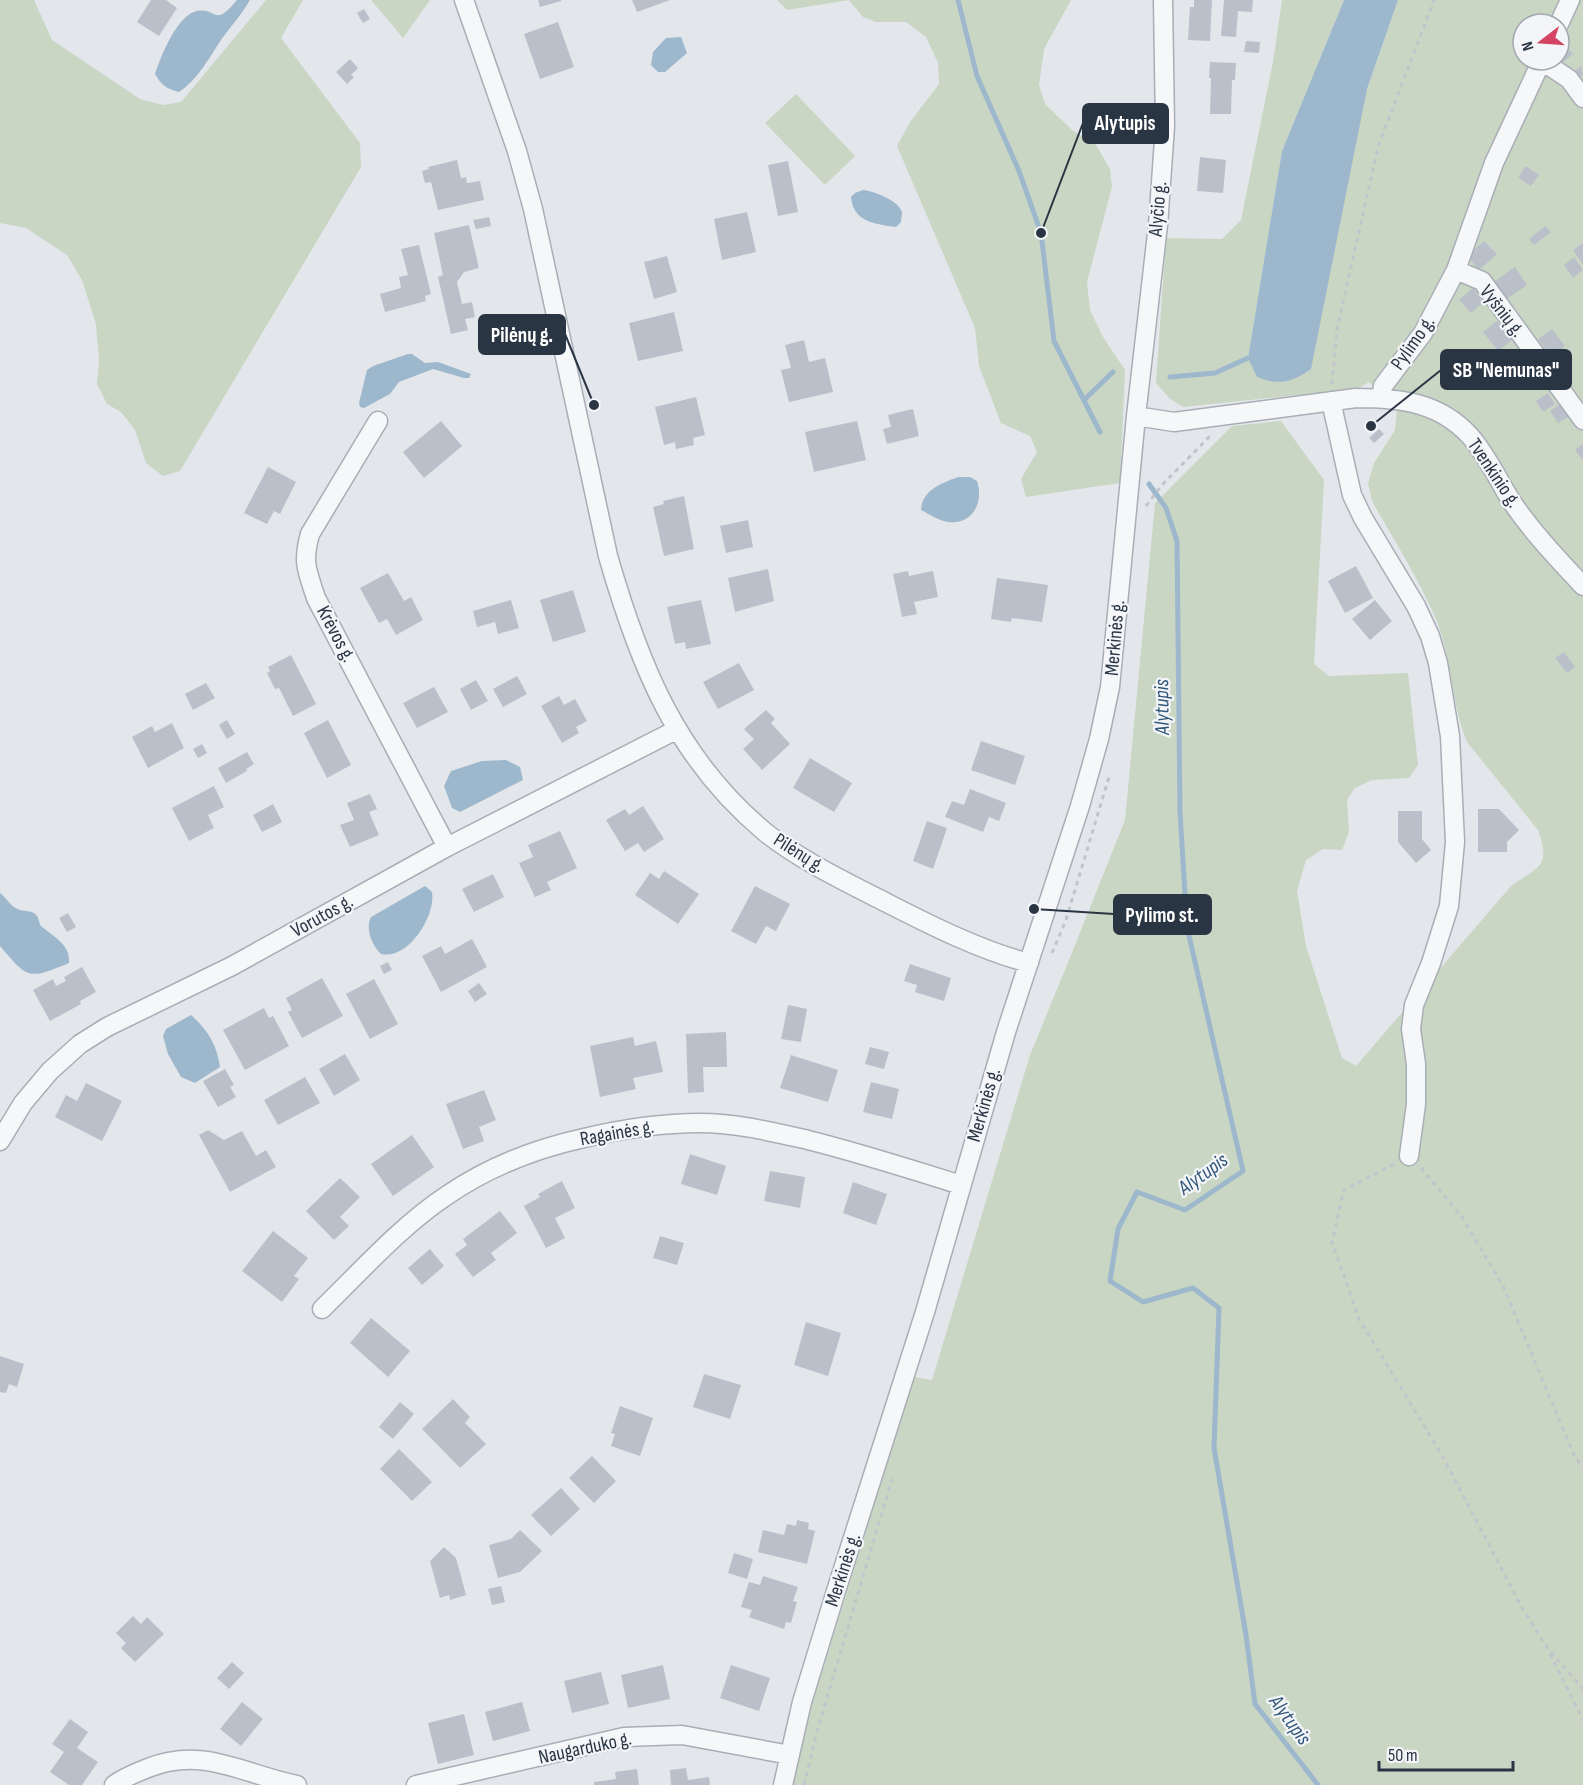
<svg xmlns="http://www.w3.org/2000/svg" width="1583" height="1785" font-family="'Sofia Sans Condensed',sans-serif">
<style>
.green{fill:#c9d6c4;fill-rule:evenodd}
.water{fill:#9db7cc}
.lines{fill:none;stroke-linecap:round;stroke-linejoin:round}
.stream{stroke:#9db7cc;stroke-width:5}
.building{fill:#bac0c9}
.minor-casing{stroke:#a8aeb6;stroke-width:21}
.path{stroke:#c1c5ca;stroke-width:3;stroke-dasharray:4.5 4.5;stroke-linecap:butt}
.minor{stroke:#f6f7f9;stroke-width:18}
.labels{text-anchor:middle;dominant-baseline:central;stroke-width:4.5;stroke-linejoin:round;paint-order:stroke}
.street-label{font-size:20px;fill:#2a3544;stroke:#f3f5f8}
.water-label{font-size:21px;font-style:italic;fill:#32577a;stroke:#f3f5f8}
.leader{fill:none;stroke:#2a3544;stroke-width:2}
.callout-dot{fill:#2a3544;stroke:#f3f5f8;stroke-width:2}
.callout{fill:#2a3544;stroke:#2a3544;stroke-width:2}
.callout-label{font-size:21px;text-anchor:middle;font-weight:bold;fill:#fff}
</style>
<rect width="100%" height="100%" fill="#e3e7eb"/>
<path class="green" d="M0 0H34L52 40 140 99 163 105 181 102 266 0H303L281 38 360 143 361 167 180 471 163 476 146 463 135 430 121 412 107 404 97 384 99 360 96 324 82 280 67 255 26 228 0 223Z
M371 0H430L403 38Z
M777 0H1071L1044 49 1039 85 1045 104 1072 130 1096 145 1110 169 1112 187 1087 282 1090 310 1103 337 1125 370 1120 483 1026 497 1021 479 1037 452 1030 436 1001 423 979 366 975 328 897 146 910 122 939 84 938 63 926 37 906 22H876L863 17 849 0 787 10Z
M1282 0H1344L1282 151 1248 358 1367 89 1398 0H1583V1785H791L801 1739 914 1377 932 1380 1030 1055 1067 965 1125 820 1155 503 1232 426 1281 421 1324 480 1314 664 1329 676 1408 673 1418 765 1409 778 1372 780 1355 788 1347 800 1349 832 1342 850 1323 849 1306 860 1297 891 1306 946 1342 1058 1356 1066 1512 885C1540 866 1551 866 1538 830L1467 742C1451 703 1452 660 1437 622 1421 582 1393 539 1372 501L1368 483 1374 463 1395 430 1397 409 1369 382 1357 389 1183 407 1169 398 1156 383 1166 238 1222 239 1241 220 1273 62ZM1523 24H1559V60H1523Z
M796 94 855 156 825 185 765 123Z"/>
<path class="water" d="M237 0H250C241 16 229 28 219 43 208 60 197 80 179 92 167 89 161 85 155 74 161 56 177 15 197 11 218 7 213 29 237 0Z
M1344 0H1398L1367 89 1311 369C1292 382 1280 386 1257 377L1248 358 1282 151Z
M681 37 687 53 665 72H658L651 65 653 52 666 38Z
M863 190C874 191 899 201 902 212 902 215 901 219 901 222L896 227C875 224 853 222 851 197L855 193Z
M408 354H412L425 363 438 362 471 374 469 378H464L433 369 399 382 390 394 364 408 360 407 359 403 367 370 373 366Z
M958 477H970L977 481C984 502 973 525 948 522 939 521 929 514 921 510 922 490 942 483 958 477Z
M506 760 520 767 523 780 460 812 452 808 444 786 451 771 482 761Z
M425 886 432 892C436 916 408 960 381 954 372 945 365 929 371 917Z
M0 893C6 897 9 904 14 907 25 915 37 905 40 925 52 936 71 944 69 963 28 980 28 979 0 946Z
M191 1015C208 1030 217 1045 220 1067L195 1083 181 1077 168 1054 163 1036 166 1029Z"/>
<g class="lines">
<path class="stream" d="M958 0 977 76 1019 171 1041 233 1054 341 1100 432
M1170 377 1215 373 1248 358
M1084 400 1113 372
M1149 484 1166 508 1177 541 1180 812 1187 927 1243 1171 1185 1210 1137 1192 1118 1229 1110 1281 1143 1302 1193 1288 1219 1308 1214 1448 1246 1635 1255 1704 1318 1785"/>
</g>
<path class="building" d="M151 0H166L177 8 159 36 137 22Z
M538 0H561V1L540 7Z
M632 0H670L637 12Z
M1194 0H1212L1210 41 1188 40 1190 7H1194Z
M1224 0H1253L1252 12 1238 11 1236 37 1221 36Z
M364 9 370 19 363 23 357 13Z
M558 22 574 67 540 79 524 34Z
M1246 41 1260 42 1259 53 1244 52Z
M1563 43 1573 54 1563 62 1559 57V46Z
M350 59 358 68 351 75 354 77 347 84 336 72Z
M1210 62 1236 63 1235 80H1232L1231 114H1210L1211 78H1209Z
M1581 66 1583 75 1578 79 1573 72Z
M1200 157 1226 160 1223 193 1197 191Z
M457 160 461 178 466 177 467 183 480 181 484 200 438 210 431 182 425 183 422 171 429 169 428 167Z
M788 161 798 212 778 216 768 165Z
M1526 166 1539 175 1531 186 1518 177Z
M747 212 756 252 722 260 714 219Z
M489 217 491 226 476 229 473 220Z
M469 225 479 268 464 272 457 282 462 304 472 302 475 317 465 319 468 330 451 334 438 277 443 275 434 233Z
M1545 226 1551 232 1534 245 1529 239Z
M1484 241 1497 254 1479 270 1467 256Z
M1583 243V265L1573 250Z
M419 245 431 294 425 296 426 301 385 312 380 294 401 288 399 277 408 275 401 249Z
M667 256 677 292 654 299 644 262Z
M1574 257 1583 270 1573 278 1564 265Z
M1515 267 1527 285 1504 301 1492 283Z
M1473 288 1484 302 1471 313 1459 300Z
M674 312 683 351 638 361 629 323Z
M1497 321 1512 340 1498 351 1483 332Z
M1552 329 1565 346 1551 357 1538 339Z
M804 340 809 362 825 358 833 392 789 402 781 370 791 368 785 345Z
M1548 393 1555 404 1543 412 1536 401Z
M696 397 705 435 693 438 694 445 676 449 675 442 664 445 655 407Z
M1565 401 1573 414 1558 423 1550 411Z
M913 409 919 436 887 444 883 429 891 427 888 415Z
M441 421 462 446 424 478 403 452Z
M857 421 866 460 814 472 805 432Z
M1379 429 1384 434 1374 443 1369 438Z
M1583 444V460L1575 450Z
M268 467 296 482 280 514 274 511 267 524 244 513Z
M684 496 694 549 664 556 653 507 664 504 663 501Z
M748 520 753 547 726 553 720 526Z
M1356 566 1373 598 1345 613 1328 581Z
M768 569 774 601 735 612 728 578Z
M908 571 909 576 933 571 938 597 914 602 917 614 902 617 893 574Z
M388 573 404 601 411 597 423 620 396 635 387 619 379 623 360 588Z
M997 578 1048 585 1042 622 1012 618 1011 622 991 619Z
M573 590 586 632 553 642 540 600Z
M511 600 519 628 498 634 495 622 477 627 473 611Z
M701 600 711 644 686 649 685 642 675 644 667 607Z
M1375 600 1392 621 1370 640 1352 619Z
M1564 652 1575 667 1567 673 1555 658Z
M291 655 316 704 293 716 279 688 275 689 267 673 270 671 268 667Z
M739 663 754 690 718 709 703 682Z
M517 676 527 694 503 707 493 689Z
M476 680 488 701 471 710 460 689Z
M206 683 215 698 193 710 185 694Z
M434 687 448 712 417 728 403 703Z
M559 696 564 705 575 699 587 721 576 727 579 733 562 743 541 706Z
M766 710 775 719 771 723 790 744 762 770 743 749 754 739 744 729Z
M227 720 235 734 227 739 219 725Z
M328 720 351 765 327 778 304 733Z
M172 723 184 748 148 768 132 737 152 726 155 732Z
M981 741 1025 756 1015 785 971 770Z
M202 744 207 753 198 758 193 749Z
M247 752 254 764 246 769 247 771 226 783 218 768Z
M810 758 852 783 834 812 793 788Z
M214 786 224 807 208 815 214 828 189 841 172 808Z
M970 789 1006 803 999 821 989 817 983 832 945 817 952 801 964 805Z
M370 794 377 809 369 812 379 835 350 847 340 825 354 820 347 803Z
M273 804 282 822 262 832 253 815Z
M643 806 664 839 644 852 638 843 625 851 606 820 625 809 629 815Z
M1478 809H1499L1519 830 1507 842V852H1478Z
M1398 811H1422V839L1431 850 1416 863 1398 842Z
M927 821 947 828 933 869 913 861Z
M560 831 577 868 547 882 551 890 535 897 519 863 533 857 528 845Z
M664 871 699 894 678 924 635 895 650 873 659 879Z
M493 874 504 897 474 912 462 889Z
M755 886 790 904 776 931 766 926 756 944 731 931Z
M68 913 76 927 67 932 59 918Z
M472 939 487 967 441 992 422 956 441 946 445 954Z
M388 962 392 970 384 974 380 966Z
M910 964 951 978 944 1001 915 992 917 985 904 981Z
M82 967 96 992 80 1001 81 1004 50 1021 33 990 53 979 56 986 66 981 64 977Z
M322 978 343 1016 302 1038 288 1012 292 1010 286 998Z
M374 979 398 1024 370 1039 346 994Z
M479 983 487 994 475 1002 468 991Z
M788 1005 807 1009 801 1042 781 1039Z
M264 1008 269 1018 273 1016 289 1046 245 1070 223 1030Z
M726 1032 727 1067H703L704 1092 688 1093 686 1034Z
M633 1037 635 1046 656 1041 663 1072 633 1078 636 1089 600 1097 590 1046Z
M870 1047 889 1052 884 1069 865 1064Z
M345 1054 360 1080 334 1096 319 1069Z
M791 1055 838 1070 828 1102 780 1088Z
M225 1069 234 1085 230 1087 236 1097 218 1107 203 1081Z
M305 1077 320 1103 278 1125 264 1100Z
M871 1082 899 1089 892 1119 863 1112Z
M86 1083 122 1101 102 1141 55 1117 66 1095 77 1101Z
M484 1090 496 1120 479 1127 484 1141 463 1149 446 1104Z
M208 1130 224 1140 242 1131 256 1156 266 1150 276 1167 230 1192 199 1135Z
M412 1135 434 1167 393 1196 371 1164Z
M690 1154 726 1166 717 1195 681 1184Z
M770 1171 805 1177 800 1208 764 1201Z
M340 1178 360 1197 340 1217 349 1226 334 1240 306 1211Z
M562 1181 575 1208 555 1218 565 1238 546 1248 524 1206 540 1197 538 1194Z
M853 1182 887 1194 876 1225 843 1213Z
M500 1211 517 1233 491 1253 496 1260 473 1277 455 1254 467 1245 463 1239Z
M273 1231 308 1258 294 1276 299 1279 282 1302 242 1271Z
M660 1236 684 1243 677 1265 653 1258Z
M430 1249 444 1266 422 1285 408 1268Z
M371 1318 410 1351 388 1377 350 1343Z
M806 1322 841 1333 828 1376 794 1365Z
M0 1356 24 1364 17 1387 9 1384 6 1393 0 1392Z
M704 1374 741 1385 730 1419 693 1407Z
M453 1399 470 1417 465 1423 486 1444 460 1468 422 1429Z
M400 1402 414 1414 393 1439 379 1427Z
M620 1406 653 1418 640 1456 611 1446 615 1434 611 1433Z
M399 1449 432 1482 412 1501 380 1469Z
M592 1456 616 1481 594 1503 569 1478Z
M561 1488 580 1509 551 1536 531 1515Z
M797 1520 809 1523 808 1529 815 1531 807 1564 758 1552 763 1530 784 1535 787 1524 796 1526Z
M520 1530 542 1551 520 1572 498 1578 489 1545 511 1539Z
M444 1547 456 1558 466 1595 450 1600 449 1595 440 1598 430 1561Z
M734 1553 753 1559 747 1579 728 1573Z
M763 1576 798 1587 793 1601 797 1602 791 1623 786 1622 784 1629 749 1617 752 1610 741 1607 749 1582 760 1585Z
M501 1586 505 1602 492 1605 488 1589Z
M133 1616 141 1624 147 1617 164 1634 135 1662 121 1648 126 1643 116 1633Z
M232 1662 244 1673 229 1689 217 1678Z
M663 1665 670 1699 628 1708 621 1675Z
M731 1665 770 1678 759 1711 720 1698Z
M601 1672 609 1704 572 1713 564 1681Z
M242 1702 263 1719 241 1746 220 1729Z
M522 1702 530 1731 493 1741 485 1712Z
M464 1714 474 1755 438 1764 428 1723Z
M70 1719 88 1732 77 1748 98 1762 82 1785H69L50 1772 64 1752 52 1744Z
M686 1768 688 1780 709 1777 710 1785H671L670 1770Z
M637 1769 639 1785H594V1782L616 1779 615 1772Z"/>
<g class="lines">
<defs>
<path id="minor" d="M464 0 517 151 533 209 608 556C639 664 676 758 765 832 798 859 848 883 887 903 930 925 982 951 1029 963
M1559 24 1570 0
M1542 61 1569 79 1583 98
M1456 270 1482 281 1583 420
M1381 398 1383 386 1423 333 1456 270 1494 163 1542 60
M1331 401 1352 495 1363 518 1416 606 1430 636 1438 663 1450 736 1455 842 1449 906 1431 963 1414 1005 1411 1029 1416 1064V1104L1409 1156
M1136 416 1174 422 1356 398C1400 398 1439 402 1470 436 1487 455 1498 480 1512 502 1532 532 1558 559 1583 586
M378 421 310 534C302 563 307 570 316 598L447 847
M0 1141 23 1103 50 1071 80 1044 107 1027 232 966 447 847 676 730
M322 1309C361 1271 401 1226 446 1196 488 1167 534 1149 584 1138 622 1129 660 1123 700 1123 736 1123 773 1132 808 1140 860 1153 910 1169 961 1185
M114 1785C124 1777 136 1773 148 1768 204 1746 242 1774 297 1785
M416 1785 624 1737 682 1735 790 1755
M783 1785 802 1702 836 1591 925 1312 1006 1032 1080 806 1099 739 1110 687 1136 416 1158 225 1165 126 1163 0"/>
</defs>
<use href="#minor" class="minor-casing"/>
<path class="path" d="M1332 384 1337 329 1378 147 1434 0
M1146 506 1162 485 1210 436
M1052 953 1066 920 1109 777
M1394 1164 1344 1190 1332 1242 1359 1319 1443 1457 1522 1608 1548 1649 1583 1689
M1421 1168 1462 1217 1504 1288 1574 1455 1583 1468
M1550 1654 1583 1720
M804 1785 818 1728 892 1479"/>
<use href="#minor" class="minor"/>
</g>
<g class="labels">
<g class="street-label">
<text transform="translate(1158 209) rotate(-85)">Alyčio g.</text>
<text transform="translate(1502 311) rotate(52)">Vyšnių g.</text>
<text transform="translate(1413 343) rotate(-55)">Pylimo g.</text>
<text transform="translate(1494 473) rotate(56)">Tvenkinio g.</text>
<text transform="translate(336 634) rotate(62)">Krėvos g.</text>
<text transform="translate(1115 638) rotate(-85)">Merkinės g.</text>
<text transform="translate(799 853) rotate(32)">Pilėnų g.</text>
<text transform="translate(322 916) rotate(-29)">Vorutos g.</text>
<text transform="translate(984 1105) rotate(-74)">Merkinės g.</text>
<text transform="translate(617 1133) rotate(-10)">Ragainės g.</text>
<text transform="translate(843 1570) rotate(-72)">Merkinės g.</text>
<text transform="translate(585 1748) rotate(-12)">Naugarduko g.</text>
</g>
<g class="water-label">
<text transform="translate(1162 707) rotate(-91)">Alytupis</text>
<text transform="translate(1203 1174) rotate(-36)">Alytupis</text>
<text transform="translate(1290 1720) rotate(54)">Alytupis</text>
</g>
</g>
<path class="leader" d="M1041 233L1083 123M594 405L565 334M1371 426L1441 370M1034 909L1114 914"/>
<g class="callout-dot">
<circle cx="1041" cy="233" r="6"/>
<circle cx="594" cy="405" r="6"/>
<circle cx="1371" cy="426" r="6"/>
<circle cx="1034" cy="909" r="6"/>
</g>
<g class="callout">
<rect x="1083" y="104" width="85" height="39" rx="6"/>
<rect x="479" y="315" width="86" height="39" rx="6"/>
<rect x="1441" y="350" width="130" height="39" rx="6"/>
<rect x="1114" y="895" width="97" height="39" rx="6"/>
</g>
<g class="callout-label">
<text x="1125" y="130">Alytupis</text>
<text x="522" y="342">Pilėnų g.</text>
<text x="1506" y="377">SB "Nemunas"</text>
<text x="1162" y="922">Pylimo st.</text>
</g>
<g transform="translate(1541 42) rotate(253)"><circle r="28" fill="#f3f5f8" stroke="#a3a8b0" stroke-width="1.5"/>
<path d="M0-4.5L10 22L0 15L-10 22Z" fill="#d34563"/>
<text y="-9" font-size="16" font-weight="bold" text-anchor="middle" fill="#2a3544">N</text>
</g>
<path d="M1379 1761v9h134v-9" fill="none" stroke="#2a3544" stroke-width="3"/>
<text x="1388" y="1761" font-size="18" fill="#2a3544" stroke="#f3f5f8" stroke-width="4.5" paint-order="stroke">50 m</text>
</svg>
